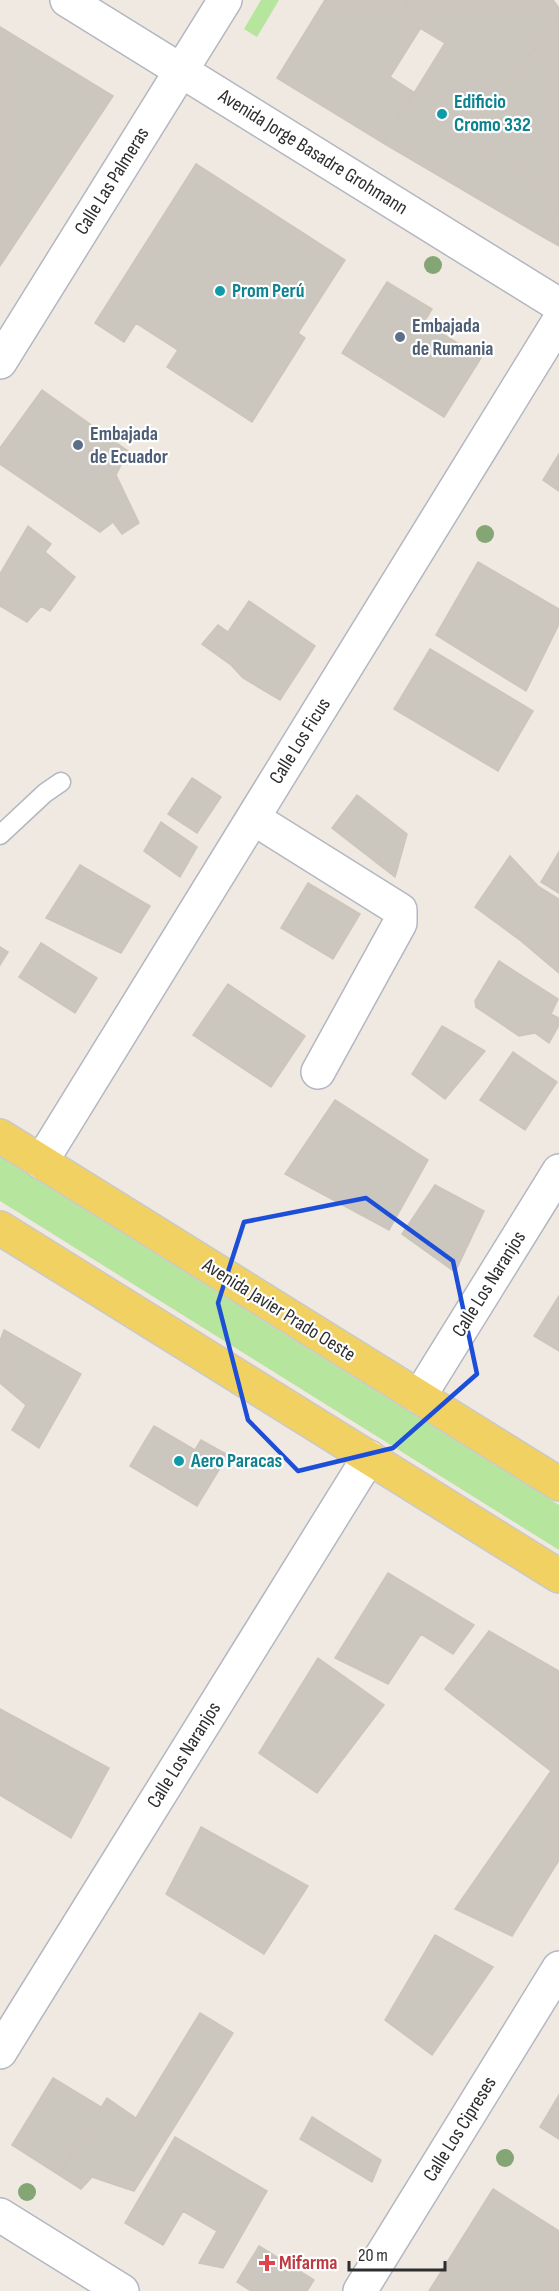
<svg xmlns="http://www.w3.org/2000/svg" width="559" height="2291" font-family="'Sofia Sans Condensed',sans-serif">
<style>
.green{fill:#b6e59e}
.building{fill:#cbc7bf;stroke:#cbc5ba;stroke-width:1.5}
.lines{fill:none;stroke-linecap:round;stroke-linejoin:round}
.service-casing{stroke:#b4b7c1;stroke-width:21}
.minor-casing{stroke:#b4b7c1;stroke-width:36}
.tertiary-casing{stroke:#b4b7c1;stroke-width:36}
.primary-casing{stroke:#c9c9c9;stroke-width:36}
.service{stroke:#fff;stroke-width:18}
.minor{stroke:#fff;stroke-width:33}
.tertiary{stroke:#fff;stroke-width:33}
.primary{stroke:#f2d163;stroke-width:33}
.tree{fill:#84a574}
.marked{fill:none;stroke:#1d4ed8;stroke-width:4.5;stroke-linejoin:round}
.culture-dot{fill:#0f9aa8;stroke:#fff;stroke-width:2}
.service-dot{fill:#5c6f8a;stroke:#fff;stroke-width:2}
.health-dot{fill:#e0444e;stroke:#fff;stroke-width:2}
.labels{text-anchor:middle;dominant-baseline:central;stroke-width:4.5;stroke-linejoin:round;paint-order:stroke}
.culture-label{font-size:20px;font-weight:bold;fill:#0d838f;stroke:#fff;text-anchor:start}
.street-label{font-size:20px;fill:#2e2e2e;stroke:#fff}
.service-label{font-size:20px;font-weight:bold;fill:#4e5e75;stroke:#fff;text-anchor:start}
.health-label{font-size:20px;font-weight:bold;fill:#be3a42;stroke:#fff;text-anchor:start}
</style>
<rect width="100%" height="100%" fill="#efe9e1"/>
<path class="green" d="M261 0H279L257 37 244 29Z
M0 1157 559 1505V1550L0 1201Z"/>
<path class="building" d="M325 0H410L400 16 420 29 390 77 415 93 383 143 277 78Z
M410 0H553L559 8V18L466 136 559 193V210L543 237 383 143 445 43 400 16Z
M559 18V193L466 136Z
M0 27 113 96 0 266Z
M196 164 345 260 298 333 305 338 252 422 167 367 178 350 136 323 124 342 95 323Z
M559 210V246L543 237Z
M387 282 432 309 424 322 481 358 444 417 342 353Z
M42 390 128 451 116 475 139 523 122 534 113 522 100 532 0 464V448Z
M559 454V491L543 480Z
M28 526 51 544 45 552 75 577 50 611 41 606 27 622 0 606V574Z
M478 562 559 609V624L526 691 436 635Z
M249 601 315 646 280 700 243 678 231 665 202 644 218 625 228 632Z
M430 649 533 711 498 771 394 709Z
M192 778 221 797 197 833 168 814Z
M357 795 407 834 395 877 332 828Z
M161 822 197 847 180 877 144 851Z
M559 852V893L541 882Z
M510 856 539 887 559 899V973L521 941 475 907Z
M80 865 150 906 121 953 46 918Z
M308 883 360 914 333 959 281 928Z
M41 943 97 978 75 1013 19 977Z
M0 947 8 952 0 965Z
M499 961 558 999 551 1014 559 1018V1025L549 1043 535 1033 519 1036 476 1007 475 1001Z
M228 984 305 1036 271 1087 193 1035Z
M442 1026 485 1051 445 1099 412 1074Z
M513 1052 557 1082 525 1130 480 1100Z
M335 1100 428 1160 389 1230 285 1174Z
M435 1185 484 1211 455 1272 402 1234Z
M559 1296V1351L534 1336Z
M4 1330 81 1374 39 1448 12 1430 26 1405 0 1383V1341Z
M154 1426 195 1450 201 1440 228 1455 197 1506 130 1466Z
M388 1573 474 1625 453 1654 421 1634 388 1684 335 1658Z
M489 1631 559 1671V1860L512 1936 455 1909 551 1771 445 1689Z
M318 1658 384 1705 317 1793 259 1753Z
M0 1709 109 1768 71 1838 0 1795Z
M201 1827 308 1886 264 1954 166 1894Z
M435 1935 493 1967 432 2055 385 2020Z
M200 2013 233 2033 134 2191 92 2177 81 2189 59 2175 107 2098 136 2118Z
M53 2078 101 2107 59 2175 12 2145Z
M559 2095V2139L540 2127Z
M312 2117 381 2160 372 2182 300 2139Z
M175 2137 267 2191 223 2268 199 2263 217 2231 183 2211 163 2245 125 2223Z
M493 2189 559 2231V2291H429Z
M259 2246 314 2280 307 2291H251L237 2282Z"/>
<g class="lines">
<defs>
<path id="service" d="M0 835 45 793 61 782"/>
<path id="minor" d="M253 818 400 910V923L318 1072
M41 1162 559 321
M419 1397 559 1171
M0 2052 369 1457
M360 2291 559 1968"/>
<path id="tertiary" d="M67 0 559 305
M0 362 225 0
M0 2215 122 2291"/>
<path id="primary" d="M0 1136 559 1484
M0 1228 559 1576"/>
</defs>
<use href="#service" class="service-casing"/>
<use href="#minor" class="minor-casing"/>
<use href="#tertiary" class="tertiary-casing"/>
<use href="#primary" class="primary-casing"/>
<use href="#service" class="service"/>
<use href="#minor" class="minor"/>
<use href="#tertiary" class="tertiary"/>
<use href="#primary" class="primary"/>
</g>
<g class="tree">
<circle cx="433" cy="265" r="9"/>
<circle cx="485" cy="534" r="9"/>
<circle cx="505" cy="2158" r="9"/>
<circle cx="27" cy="2192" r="9"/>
</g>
<path class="marked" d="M366 1198 453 1261 477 1374 393 1448 298 1471 248 1420 218 1303 244 1222Z"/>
<g class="culture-dot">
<circle cx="442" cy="114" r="6"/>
<circle cx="220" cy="291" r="6"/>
<circle cx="179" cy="1461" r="6"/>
</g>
<g class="service-dot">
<circle cx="400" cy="337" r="6"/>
<circle cx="78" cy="445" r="6"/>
</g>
<path class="health-dot" d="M264 2254h6v6h6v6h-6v6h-6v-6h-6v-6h6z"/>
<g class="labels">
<g class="culture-label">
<text x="454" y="102">Edificio<tspan x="454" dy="23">Cromo 332</tspan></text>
<text x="232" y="291">Prom Perú</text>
<text x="191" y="1461">Aero Paracas</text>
</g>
<g class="street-label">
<text transform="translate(313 152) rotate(32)">Avenida Jorge Basadre Grohmann</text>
<text transform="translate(112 181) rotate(-58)">Calle Las Palmeras</text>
<text transform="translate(300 741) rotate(-58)">Calle Los Ficus</text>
<text transform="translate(489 1284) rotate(-58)">Calle Los Naranjos</text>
<text transform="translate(279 1310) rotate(32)">Avenida Javier Prado Oeste</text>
<text transform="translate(184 1755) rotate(-58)">Calle Los Naranjos</text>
<text transform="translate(460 2129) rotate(-58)">Calle Los Cipreses</text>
</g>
<g class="service-label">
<text x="412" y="326">Embajada<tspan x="412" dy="23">de Rumania</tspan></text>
<text x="90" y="434">Embajada<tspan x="90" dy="23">de Ecuador</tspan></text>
</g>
<g class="health-label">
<text x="279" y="2263">Mifarma</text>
</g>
</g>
<path d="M349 2261v9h96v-9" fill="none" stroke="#2e2e2e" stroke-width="3"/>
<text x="358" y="2261" font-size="18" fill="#2e2e2e" stroke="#ffffff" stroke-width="4.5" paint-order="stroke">20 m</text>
</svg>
